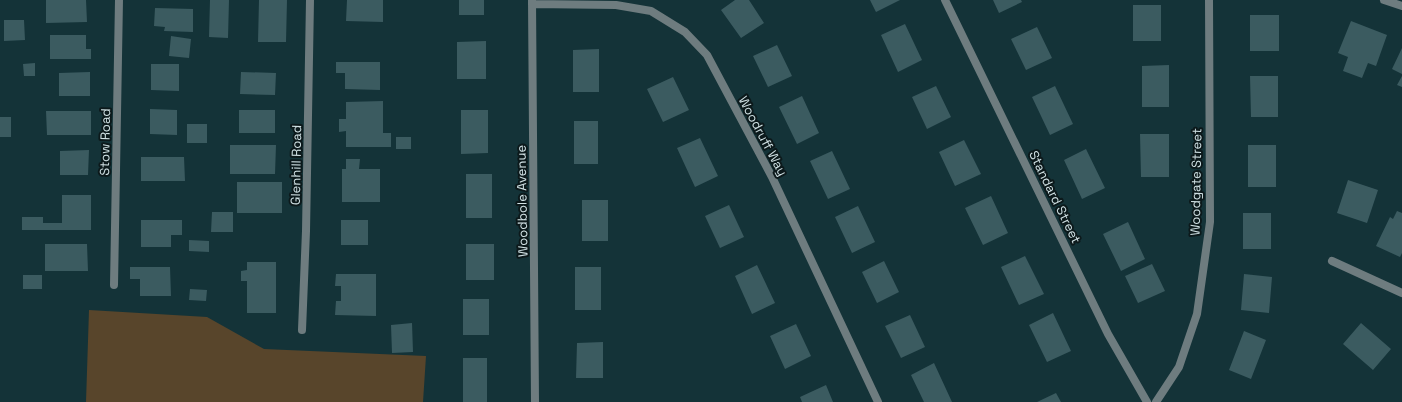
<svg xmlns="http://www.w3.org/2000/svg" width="1402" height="402" font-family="'Space Grotesk',sans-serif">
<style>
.green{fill:#58452b}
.building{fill:#3b5b60}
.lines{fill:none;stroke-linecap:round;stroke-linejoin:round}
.minor{stroke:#6e7c7f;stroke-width:8}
.labels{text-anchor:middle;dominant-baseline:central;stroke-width:4;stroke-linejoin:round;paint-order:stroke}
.street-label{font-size:13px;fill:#d0e1e4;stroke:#0c191b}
</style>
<rect width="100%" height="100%" fill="#143338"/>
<path class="green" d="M89 310 207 317 264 349 426 356 423 402H86Z"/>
<path class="building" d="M46 0H86L87 22 46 23Z
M210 0H229L228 38 209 37Z
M259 0H287L286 42H258Z
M347 0H383V22L346 21Z
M459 0H484V15H459Z
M735 0H749L764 23 741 38 721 10Z
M870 0H900L876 12Z
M993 0H1021L1022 2 999 13Z
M1133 5H1161V41H1133Z
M155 8 193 9V32L164 31 165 27 154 26Z
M1250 15H1279V51H1250Z
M4 20H24L25 40 4 41Z
M1351 21 1387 35 1376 66 1368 63 1362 78 1343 71 1348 57 1338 53Z
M905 24 922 60 898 72 881 35Z
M1037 27 1052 58 1026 70 1011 39Z
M50 35H86V49H91V59H50Z
M171 36 191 39 189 58 169 56Z
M486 41V79H457V42Z
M777 45 792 76 768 87 753 56Z
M1402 48V74L1392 69Z
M599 49V92H573V50Z
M336 62H380V90L345 89V73H336Z
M35 63V76H24L23 64Z
M151 64H179V91L151 90Z
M1169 65V107H1142V66Z
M90 72V96H59V73Z
M241 72 276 73 275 95 240 94Z
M1250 76H1278V117H1251Z
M1402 76V87L1397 85Z
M673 77 689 110 663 122 647 89Z
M936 86 951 117 927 129 912 97Z
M1055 86 1073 124 1050 135 1032 97Z
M802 96 819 133 797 144 779 107Z
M383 101V133H391V147H346V131L339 132V119H346V102Z
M150 109 177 110V135L150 134Z
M239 110H275V133H239Z
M461 110H488V153L461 154Z
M46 111H91V135H47Z
M0 117H11V137H0Z
M574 121H598V164H574Z
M187 124H207V143H187Z
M1140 134H1169V177H1141Z
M396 137H411V149H396Z
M700 138 718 176 695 187 677 148Z
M964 140 981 174 955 186 939 152Z
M230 145H276L275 174H230Z
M1248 145H1276V187H1248Z
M1086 149 1105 188 1082 199 1064 160Z
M89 150 88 175H60V151Z
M832 151 850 189 828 199 810 161Z
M141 157H184L185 181H141Z
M346 159H360L359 169H380V202H342V169H346Z
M466 174H492V218H466Z
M1348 180 1378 190 1367 223 1337 213Z
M237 182H282V213H237Z
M62 195H91V230H22V217H43V223H62Z
M991 196 1008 233 983 245 965 208Z
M582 200H608V241H582Z
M729 205 744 237 720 248 705 216Z
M858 206 875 242 852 253 835 217Z
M1397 211 1402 213V253L1400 257 1376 246 1390 217 1393 219Z
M212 212H233V232H211Z
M1243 213H1271V249H1243Z
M141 220H182V235H171V247H141Z
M341 220H368V245H341Z
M1128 222 1145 259 1121 271 1103 234Z
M189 240 209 241V252L189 251Z
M45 244H87L88 271H45Z
M466 244H494V280H466Z
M1025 256 1044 294 1019 305 1001 267Z
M884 261 899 292 877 303 862 272Z
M247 262H276V313H247V281H241V271L247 270Z
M1152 264 1165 291 1138 303 1125 276Z
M757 265 775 303 752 314 735 276Z
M130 267H170L171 296H140V279H130Z
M575 267H601V310H575Z
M336 274H376V316L335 315 336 301H341V286H335Z
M1244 274 1272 277 1269 313 1241 310Z
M23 275H42V289H23Z
M190 289 207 290 206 301 189 300Z
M463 299H489V335H463Z
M1053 313 1071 351 1047 362 1029 325Z
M910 315 925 347 901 358 885 326Z
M412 323 413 352 392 353 391 325Z
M1361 323 1391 349 1373 370 1343 344Z
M796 324 811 356 785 369 770 336Z
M1244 331 1266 340 1251 379 1229 370Z
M603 342V378H576L577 343Z
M463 358H487V402H463Z
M934 363 952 402H924L911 375Z
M826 385 833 402H802L800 397Z
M1056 393 1061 402H1037Z"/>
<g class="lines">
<path class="minor" d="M532 0 535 402
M945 0 1108 334 1147 402
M1384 0 1402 6
M532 4 616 5 651 11 685 32 707 55 772 177 878 402
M1332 261 1402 293
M114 285 119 0
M302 330 306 231 310 0
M1156 402 1179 367 1197 314 1210 222 1209 0"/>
</g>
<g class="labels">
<g class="street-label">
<text transform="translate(763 136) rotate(62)">Woodruff Way</text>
<text transform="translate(105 142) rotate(-89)">Stow Road</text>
<text transform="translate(296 165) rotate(-89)">Glenhill Road</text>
<text transform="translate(1196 182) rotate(-89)">Woodgate Street</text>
<text transform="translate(1055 197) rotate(64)">Standard Street</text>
<text transform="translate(522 201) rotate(-91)">Woodbole Avenue</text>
</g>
</g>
</svg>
